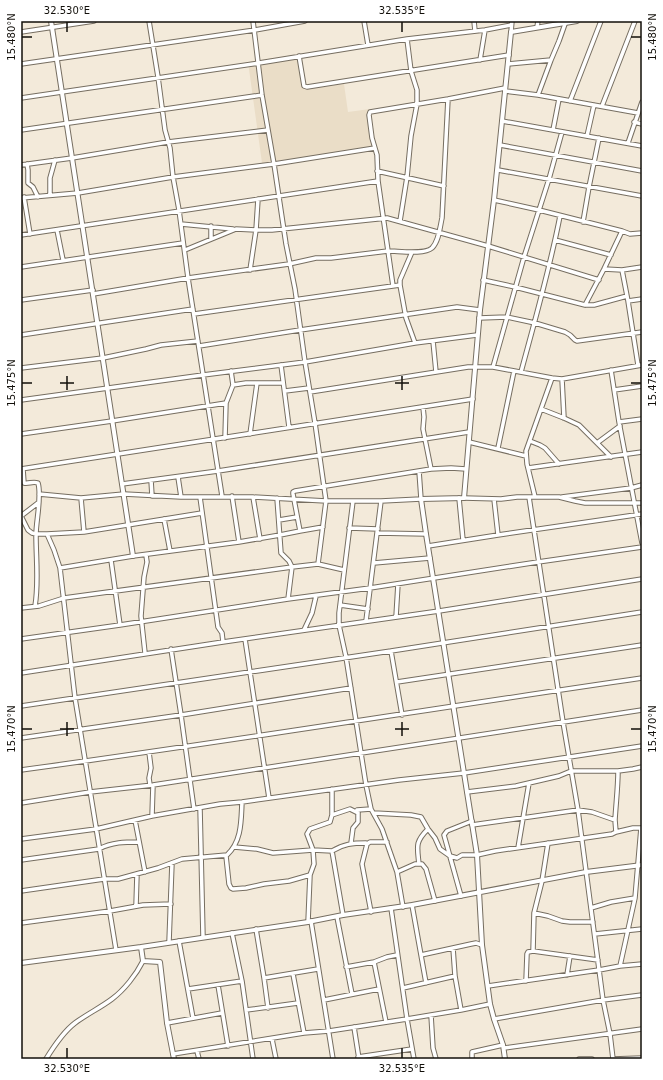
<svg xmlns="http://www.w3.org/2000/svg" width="663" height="1080" font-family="'DejaVu Sans',sans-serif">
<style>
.built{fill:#eaddc7}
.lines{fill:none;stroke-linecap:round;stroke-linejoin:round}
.minor-casing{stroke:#766e61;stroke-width:5.5}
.tertiary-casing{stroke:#766e61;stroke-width:6}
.minor{stroke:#fff;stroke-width:3.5}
.tertiary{stroke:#fff;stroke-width:4}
.ticks{fill:none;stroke:#120f0a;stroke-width:1.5}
.neatline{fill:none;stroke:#120f0a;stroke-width:1.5}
.ticks-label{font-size:10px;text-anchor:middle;fill:#120f0a}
</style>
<rect width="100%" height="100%" fill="#f3eada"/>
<path class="built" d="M301 54 306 89 344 84 348 112 370 109 376 147 262 163 248 62Z"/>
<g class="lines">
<defs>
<path id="minor" d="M149 21 158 77 165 130 170 148 173 177 179 210 188 278 222 496
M253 21 262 95 274 164 286 244 295 289 305 362 315 423 326 501 318 564 344 570
M364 21 368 45
M474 21 475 31
M537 27 538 21
M21 32 94 21
M511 32 512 21
M299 56 304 86 307 87 509 55
M480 60 485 30
M21 64 255 30 305 21
M508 64 551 60
M505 91 538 95 638 113
M538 95 551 60 559 41 565 24
M21 98 259 63 407 39 485 30 511 25
M570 101 601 21
M602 106 635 21
M502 121 642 146
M634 122 642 124
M21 130 262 95
M553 130 559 99
M587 136 594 105
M628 143 642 102
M500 145 642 171
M27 164 28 170V183L33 187 38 197
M21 165 72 158 168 142 268 130
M498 170 642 196
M377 171 444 186
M50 195V178L55 160
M24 197 30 234
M21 198 78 193 173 177 274 164 375 148
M494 200 539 210 622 231
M400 221 407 177 411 136 417 104V90L411 71 407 39
M583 222 589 187 599 138
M181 224 233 229
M211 226V239
M57 230 63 260
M21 235 378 181
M555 240 611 255
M185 250 236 229 256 230H272L387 218 488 246 599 280
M412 252 400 280V285L406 318 415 343
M21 267 183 243
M604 269 622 270 628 301 638 365
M250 270 256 230 258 199
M622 270 642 267
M483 280 515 287 585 305H594L627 296
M393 286 388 251C399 251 424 255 432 248 439 241 440 227 442 218L448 99
M93 294 188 278 289 264 316 258H331L388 251 378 181 377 155 372 138 369 115 370 112 448 99 505 88
M21 300 93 290
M628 301 642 299
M585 305 604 269 622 231 630 234 642 233
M194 314 400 285
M479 318 507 317 535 323 565 332 570 335 575 340 577 341 642 332
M21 335 193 309
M433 341 436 372
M199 346 300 330 457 307 480 310
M281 365 289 427
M493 367 524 257 549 179 562 132
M21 368 103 358 146 349 161 345 198 341
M611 370 619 422 642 543
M521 372C535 320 550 268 560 216
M562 379 564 418
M233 385 246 383H283
M614 390 642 386
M285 391 309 388
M310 392 468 367H493L552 378 562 379 642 365
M21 400 203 375 305 362 415 343 477 335
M423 407 424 417 423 429 431 469
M541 409 564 418 579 425 611 457
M619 422 642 419
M21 434 112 421 226 403
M250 434 257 383
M225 438 226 403 233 385 231 371
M530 441 540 445 545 448 559 464
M469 442 526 456
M597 443 620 426
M498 448 514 371
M528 468 642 452
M21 469 473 399
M23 469 24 483C29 484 33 481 38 483 42 496 36 521 36 535 36 559 39 583 35 606
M178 477 181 497
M151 480 152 496
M122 484 218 471 469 432
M39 494 81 498 124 494 181 497H253L326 501H381L421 499 419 471
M232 496 239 542
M200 497 218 627 222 633 223 642
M253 497 260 539
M529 497 563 722 578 810 603 1000 610 1034 613 1059 642 1058
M535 497 527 464 526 451 552 378
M562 497 631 488 642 485
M81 498 84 532
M277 498 281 553 289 561 292 567 288 599
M459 498 463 540
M464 498 501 499 517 497H559L575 501 585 503H642
M494 499 498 535 642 514
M353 501 339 613V625L346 657 366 785 371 809 382 829 397 872 403 907
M21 516 28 530 32 533 36 534H47L84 532 202 513
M21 516 38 503
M164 519 170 551
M279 520 297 517
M349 528 378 529
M300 531 293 494V492L295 491 431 469 451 468 466 469
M377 533 426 534
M47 534 54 550 60 568 75 698 116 950
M428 546 498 535
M111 560 120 625
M374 563 430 558
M60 568 133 556 239 542 280 535 300 531 323 527
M340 605 368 609
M21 608 39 606 64 598 292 567 318 564
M396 617 398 584
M366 621 381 501
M304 630 312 613 316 596
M21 639 120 625 288 599 370 588 538 562 642 547
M245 639 269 798
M171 649 181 715 194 809
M391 651 402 715
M145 653 141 616 144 577 147 562 146 555
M21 673 223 642 439 611 642 579
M397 682 642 645
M21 706 391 651 642 612
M21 738 181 715 351 688
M149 752 151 768 149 778 150 785
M21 770C228 742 435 708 642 678
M467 792 516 786 559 776 571 771H618L633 769 642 767
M21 803 90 792 153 785 642 710
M200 808 203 937
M374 813 411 815 421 817 428 829 435 838 440 849 450 856 457 858 462 855H477L495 851 612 834 616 832
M332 815 350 809 358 813
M152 816 153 785
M135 820 145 872
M615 820C616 803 618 787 618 771
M472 825 578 810 592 812 615 820 616 832 633 828H642
M21 839 96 829 152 816 220 804 242 802 399 780 464 773 642 746
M351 843 353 828 358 822V813L357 810 371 809
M367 844 362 864 371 912
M234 847 257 849 273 853 313 850 332 851 343 915
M518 848 529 783
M332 851C343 844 353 843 366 843L367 844 370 842H387
M226 856 229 884 231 888 233 889 246 888 264 884 289 881 310 875
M21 860 99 849C112 842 125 842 139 842
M419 864C417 846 415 842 428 829
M397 872 415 864H422L426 869 435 901
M21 891 104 879H118L129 876 158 868 182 859 227 855C242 841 241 821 242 802
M461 896 444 835 447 831 472 821
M412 905 426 983
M136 906 137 874
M391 908 407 1019 414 1059
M591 908 611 902 635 898
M534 913 548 916 562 921 570 922H593
M337 917 352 994
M311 921 333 1059
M308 922 310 875 314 864 313 850 307 834 310 829 330 822 332 815V789
M21 923 110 911 143 905 171 904
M256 929 264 978 268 1008
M232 933 242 981 253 1059
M595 934 642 929
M179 941 193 1018
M169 942 172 863
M453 948 455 976 461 1010
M533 951 534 913 542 881 548 843
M421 955 471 944 476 943 482 945
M374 962 386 1022
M620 966 635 898 641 828
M346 967 374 962 387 957 397 955
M293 974 304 1033
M567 975 570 956
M264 978 318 969
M526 981 527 954 528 952 533 951 598 960
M218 985 228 1046
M488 986 599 970 620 966 642 964
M403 988 455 976
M188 989 242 981
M324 1000 379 989
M246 1010 298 1003
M431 1015 433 1048 436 1059
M494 1019 603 1000 642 995
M167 1023 222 1013
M354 1027 359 1059
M272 1039 276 1059
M504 1048 642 1029
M197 1051 199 1059
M173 1054 304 1033 329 1031 407 1019 461 1010 490 1004
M358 1057 412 1049
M46 1059C54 1046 63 1032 75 1023 87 1014 100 1008 112 999 124 990 136 975 143 961
M472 1059V1052L503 1045
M579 1059H592"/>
<path id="tertiary" d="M51 21 133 556
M141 947 143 961 160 962 167 1023 174 1059
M21 963 141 947 308 922 343 915 412 905 586 872 642 865
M505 1059 503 1045 494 1019 490 1004 482 945 477 855 426 534 421 499 464 498 480 310 494 200 511 32 577 21"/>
</defs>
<use href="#minor" class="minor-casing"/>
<use href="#tertiary" class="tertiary-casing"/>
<use href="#minor" class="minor"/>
<use href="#tertiary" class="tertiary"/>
</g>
<path class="ticks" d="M67 22V32M402 22V32M22 37H32M631 37H641M67 376V390M402 376V390M22 383H32M60 383H74M395 383H409M631 383H641M67 722V736M402 722V736M22 729H32M60 729H74M395 729H409M631 729H641M67 1048V1058M402 1048V1058"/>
<rect width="663" height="1080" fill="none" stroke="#ffffff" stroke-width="44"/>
<rect x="22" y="22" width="619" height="1036" class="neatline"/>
<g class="ticks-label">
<text x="67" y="14">32.530°E</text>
<text x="402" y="14">32.535°E</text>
<text transform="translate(11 37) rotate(-90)" y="4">15.480°N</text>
<text transform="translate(652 37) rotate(-90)" y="4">15.480°N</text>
<text transform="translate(11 383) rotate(-90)" y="4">15.475°N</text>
<text transform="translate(652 383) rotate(-90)" y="4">15.475°N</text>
<text transform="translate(11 729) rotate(-90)" y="4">15.470°N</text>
<text transform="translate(652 729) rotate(-90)" y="4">15.470°N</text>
<text x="67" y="1072">32.530°E</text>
<text x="402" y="1072">32.535°E</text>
</g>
</svg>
